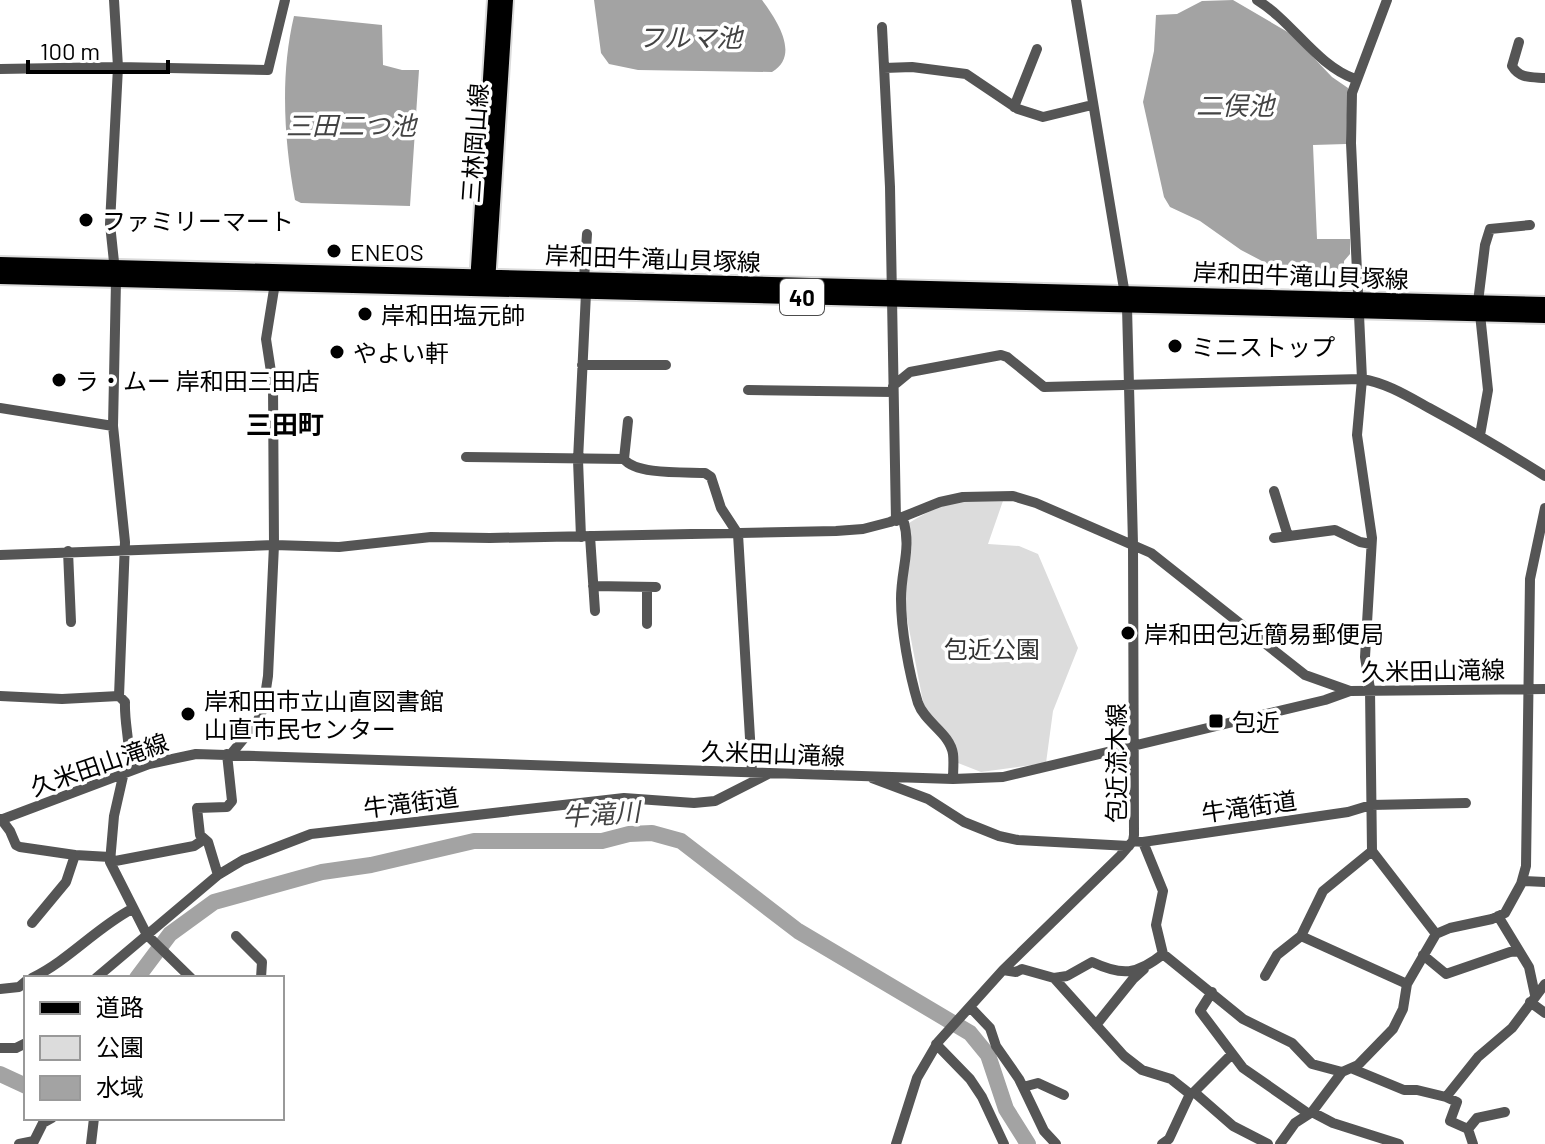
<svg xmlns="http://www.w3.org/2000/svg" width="1545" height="1144" font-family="Barlow,'Noto Sans JP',sans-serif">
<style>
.green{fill:#dcdcdc}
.water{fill:#a3a3a3}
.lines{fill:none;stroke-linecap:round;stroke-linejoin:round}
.river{stroke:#a3a3a3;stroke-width:16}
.major-casing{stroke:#dbdbdb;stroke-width:18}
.minor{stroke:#555;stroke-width:10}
.major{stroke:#000;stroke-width:14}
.poi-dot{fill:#000;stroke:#fff;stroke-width:3}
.labels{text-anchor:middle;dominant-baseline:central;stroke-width:7;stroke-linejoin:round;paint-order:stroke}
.shield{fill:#fff;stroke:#4c4c4c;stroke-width:2}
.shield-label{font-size:22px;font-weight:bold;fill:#000}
.street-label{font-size:24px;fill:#000;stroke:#fff}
.poi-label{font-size:24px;fill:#000;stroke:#fff;text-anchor:start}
.park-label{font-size:24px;fill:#333;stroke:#fff}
.water-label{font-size:26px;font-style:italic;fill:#444;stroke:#fff}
.neighbourhood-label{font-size:26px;font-weight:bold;fill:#000;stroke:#fff}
</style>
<rect width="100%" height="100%" fill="#fff"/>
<path class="green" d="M1004 498 988 544 1019 546 1038 554 1078 648 1053 711 1046 763 981 772 958 763 924 707 905 608V589L912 547 909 523C944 501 963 500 1004 498Z"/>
<path class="water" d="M594 0H762C776 19 801 55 772 72L638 70 609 64 601 53Z
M1233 0 1291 34 1332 77 1348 88 1346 144 1313 145 1317 239H1350V254L1344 261V273L1283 272 1241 250 1200 221 1170 207 1164 197 1143 102 1154 51 1156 15 1177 14 1202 1Z
M294 16 382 25 383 65 402 70H419L410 206 301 203 295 200C284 140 280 75 294 16Z"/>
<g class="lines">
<path class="river" d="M137 978 170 934 214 902 322 872 371 865 474 841H602L629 834 652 833 681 841 798 931 970 1033 988 1055 1006 1109 1028 1144
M0 1074 26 1086"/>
<defs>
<path id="major" d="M0 264 1545 304
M0 277 1545 316
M477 283 495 0
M488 283 506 0"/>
</defs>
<use href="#major" class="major-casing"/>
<path class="minor" d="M114 0 118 67 110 224 116 281 113 426 125 542 119 696 125 702C124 726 132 747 128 771
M1257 0C1293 22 1316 65 1355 79
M1387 0 1352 93 1351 143 1362 379 1357 435 1372 538 1365 657 1370 689 1372 851 1436 934
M882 27 890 187 896 521
M1519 42 1512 66C1520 79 1531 77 1545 78
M884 68 912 67 966 74 1018 109 1043 117 1092 105
M0 69 118 67 268 70 285 0
M1014 107 1037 49
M584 279 587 234
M1478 302 1485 245 1490 229 1530 225
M1480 314 1488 390 1480 435
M582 365H666
M893 386 910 372 1001 355 1007 357 1044 387 1362 379C1387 383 1409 397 1431 409 1470 430 1507 452 1545 476
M748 390 893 392
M0 408 113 426
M628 421 624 459C636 475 685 472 705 473L711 477 721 508 738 534 752 772
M466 457 624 459
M1274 491 1288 536
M903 519C912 549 901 568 901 599 901 630 909 673 918 703 925 723 950 733 953 754 954 762 953 771 953 779
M590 536 595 611
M581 537 578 460 586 293
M1274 538 1335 530 1360 542 1371 544
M68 551 71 622
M0 555 274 545 339 547 431 537 490 538 836 531 863 529 890 522 940 502 963 497 1013 496 1036 503 1151 553 1305 675 1350 691
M593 586 656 587
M647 587V624
M0 696 62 699 119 696
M231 754 256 724 263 709 268 676 274 545 273 385 266 339 275 283
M124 772 114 816 110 862 147 935 191 978
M872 778 928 799 964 822 999 836 1018 840 1129 846
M1 819 10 831 16 845 20 847 75 855
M0 820 149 764 196 754 953 779 1003 777 1325 700 1350 691 1545 689
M1133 841 1143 842 1348 812 1371 805 1466 803
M1143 842 1163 891 1156 925 1163 954 1243 1019 1292 1043 1312 1064 1342 1072
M110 862 194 846 203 840
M218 875 208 842 200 835 197 808 227 807 232 801 227 754
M1522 881 1545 882
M1498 916 1529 967 1535 995
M32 923 66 882 75 855 110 857
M236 936 262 962 261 978
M1301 936 1407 984
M1423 955 1446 974 1510 952 1519 951
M1003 970 1016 972 1022 969 1054 978 1124 1056 1142 1070 1171 1079 1190 1094 1194 1092 1233 1126 1268 1144
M1265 976 1277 955 1301 936 1323 891 1372 851
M32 978C69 960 96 928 132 909
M96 978 218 875 243 860 311 834 624 798 694 803 715 801 768 774
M1054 978 1067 976 1092 962C1122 976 1137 975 1163 954
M0 989 19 987 26 981
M1212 992 1200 1011 1243 1068 1309 1114
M1530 1002 1545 1013
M970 1007 990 1028 996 1046 1019 1079 1044 1131 1056 1144
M1096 1025 1133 979 1144 969
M936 1044 970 1079 982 1097 1004 1144
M0 1048H16L26 1043
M1353 1069 1404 1090H1417L1446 1097 1478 1057 1512 1028 1545 984
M1023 1087 1038 1083 1064 1095
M1194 1092 1232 1054
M1446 1097 1457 1102 1450 1121 1468 1129 1473 1144
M1312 1112 1333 1123 1399 1144
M1468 1129 1477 1118 1505 1112
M19 1144 34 1141 43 1123 52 1118
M91 1144 94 1118
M896 1144 917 1078 938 1042 1003 970 1120 856 1133 841 1134 835 1133 544 1127 307 1076 0
M1162 1144 1169 1139 1190 1094
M1280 1144 1295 1123 1312 1112 1342 1072 1358 1065 1393 1029 1403 1009 1407 984 1436 934 1450 928 1492 919 1505 913 1521 884 1526 866 1530 579 1545 508"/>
<use href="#major" class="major"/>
</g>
<g class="poi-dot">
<circle cx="86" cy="220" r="8"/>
<circle cx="334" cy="251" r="8"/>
<circle cx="365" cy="314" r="8"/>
<circle cx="1175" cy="346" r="8"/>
<circle cx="337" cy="352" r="8"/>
<circle cx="59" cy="380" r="8"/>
<circle cx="1128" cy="633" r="8"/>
<circle cx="188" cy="714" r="8"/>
<rect x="1208" y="713" width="16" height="16" rx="4"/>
</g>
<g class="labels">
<rect class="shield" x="780" y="279" width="44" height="36" rx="6"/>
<g class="shield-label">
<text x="802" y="297">40</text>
</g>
<g class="street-label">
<text transform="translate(474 143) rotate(-86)">三林岡山線</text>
<text transform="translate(653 258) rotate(2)">岸和田牛滝山貝塚線</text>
<text transform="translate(1301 275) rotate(2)">岸和田牛滝山貝塚線</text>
<text transform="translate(1433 670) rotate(-1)">久米田山滝線</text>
<text transform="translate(773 753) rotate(2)">久米田山滝線</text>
<text transform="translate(1115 763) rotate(-90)">包近流木線</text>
<text transform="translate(99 764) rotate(-19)">久米田山滝線</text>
<text transform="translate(411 802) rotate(-7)">牛滝街道</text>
<text transform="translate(1249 806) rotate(-8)">牛滝街道</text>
</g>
<g class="poi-label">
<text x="102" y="220">ファミリーマート</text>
<text x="350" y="251">ENEOS</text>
<text x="381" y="314">岸和田塩元帥</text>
<text x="1191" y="346">ミニストップ</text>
<text x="353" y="352">やよい軒</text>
<text x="75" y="380">ラ・ムー 岸和田三田店</text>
<text x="1144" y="633">岸和田包近簡易郵便局</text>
<text x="204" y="700">岸和田市立山直図書館<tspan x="204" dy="28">山直市民センター</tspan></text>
<text x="1232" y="721">包近</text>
</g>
<g class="park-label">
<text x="992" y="648">包近公園</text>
</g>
<g class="water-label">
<text x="690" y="36">フルマ池</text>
<text x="1235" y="104">二俣池</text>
<text x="351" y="124">三田二つ池</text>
<text transform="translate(601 813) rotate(-4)">牛滝川</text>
</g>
<g class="neighbourhood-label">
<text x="285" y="423">三田町</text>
</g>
</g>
<rect x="24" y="976" width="260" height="144" fill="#ffffff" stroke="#999999" stroke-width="2"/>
<rect x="40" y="1002" width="40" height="12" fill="#000000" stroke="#999999" stroke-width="2"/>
<text x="96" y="1016" font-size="24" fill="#000000">道路</text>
<rect x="40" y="1036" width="40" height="24" fill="#dcdcdc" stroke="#999999" stroke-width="2"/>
<text x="96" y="1056" font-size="24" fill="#000000">公園</text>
<rect x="40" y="1076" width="40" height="24" fill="#a3a3a3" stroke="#999999" stroke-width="2"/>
<text x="96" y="1096" font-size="24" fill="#000000">水域</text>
<path d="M28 60v12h140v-12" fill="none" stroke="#000000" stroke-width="4"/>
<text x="40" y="60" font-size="24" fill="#000000" stroke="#ffffff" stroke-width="6" paint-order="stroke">100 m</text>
</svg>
